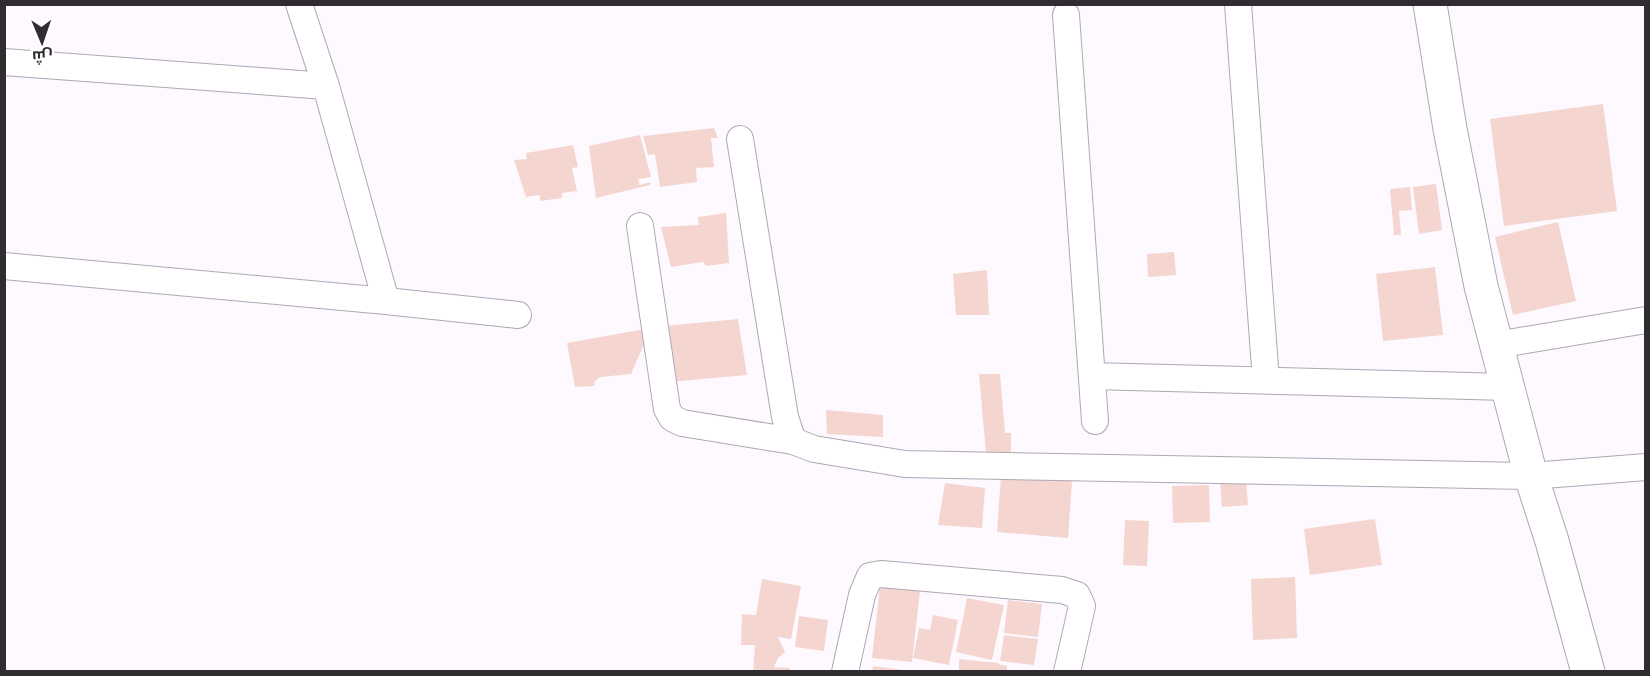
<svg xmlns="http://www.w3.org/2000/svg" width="1650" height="676" font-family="Georgia,Cairo,serif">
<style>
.building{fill:#f5d5d0}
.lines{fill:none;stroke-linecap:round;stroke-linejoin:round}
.street-casing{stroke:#afa7b4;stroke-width:28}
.secondary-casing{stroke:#afa7b4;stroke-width:35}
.street{stroke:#fff;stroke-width:26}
.secondary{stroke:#fff;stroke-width:33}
</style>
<rect width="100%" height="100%" fill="#fdf9ff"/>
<path class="building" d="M1603 104 1617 211 1504 226 1490 119Z
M714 128 718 138H711L714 167 696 168 697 182 660 187 655 154 648 155 643 136Z
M640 135 651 177 638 179 640 185 650 182V185L596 198 589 146Z
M573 145 578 167 572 168 577 191 562 193V198L540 201V195L526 197 514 160 527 159 526 153Z
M1436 184 1442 230 1419 234 1413 187Z
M1410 187 1412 210 1399 211 1401 235H1394L1390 189Z
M726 213 729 263 706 266 703 262 671 267 661 227 699 225 698 217Z
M1558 222 1576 301 1513 315 1495 237Z
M1174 252 1176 275 1148 277 1147 254Z
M1435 267 1443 335 1383 341 1376 274Z
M987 270 989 315H956L953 274Z
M738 319 747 375 668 382 665 326Z
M651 328 631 374 600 377 595 381 594 386 575 387 567 343Z
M979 374H1000L1005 433H1011V453L986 454Z
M826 410 883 415V437L827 434Z
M1001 476 1072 481 1068 538 997 532Z
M1246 480 1248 505 1222 507 1220 482Z
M945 483 985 488 982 528 938 525Z
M1209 485 1210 522 1173 523 1172 486Z
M1375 519 1382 565 1310 575 1304 529Z
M1125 520 1149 521 1147 566 1123 565Z
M1295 577 1297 638 1253 640 1251 579Z
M762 579 801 586 791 639 778 637 785 652 778 658 774 667 790 668V672H753L755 645H741L742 614 756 615Z
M880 586 920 590 912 662 872 658Z
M967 598 1004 605 992 660 956 652Z
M1008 600 1042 604 1038 637 1004 633Z
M933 615 958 620 949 665 913 658 919 628 930 630Z
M799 616 828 620 824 651 795 647Z
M1004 635 1038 639 1034 665 1000 661Z
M959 659 998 663V664L1007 666V672H959Z
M873 666 903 670V672H872Z"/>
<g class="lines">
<defs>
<path id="street" d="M299 4 326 86 386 301
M1238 4 1266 381
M1066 15 1095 421
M4 62 326 86
M740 139 785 417 793 441 814 449 905 464 1531 476 1646 467
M640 226 667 409 672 418 682 423 793 441
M4 266 386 301 518 315
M1496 345 1646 320
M1092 376 1508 387
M845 672 862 595 870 576 881 574 1062 590 1077 595 1082 606 1067 672"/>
<path id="secondary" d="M1430 4 1450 129 1481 286 1531 476 1552 541 1588 672"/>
</defs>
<use href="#street" class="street-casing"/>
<use href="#secondary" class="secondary-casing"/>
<use href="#street" class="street"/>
<use href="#secondary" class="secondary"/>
</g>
<rect width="1650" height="676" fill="none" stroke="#302c32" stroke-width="12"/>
<g transform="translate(42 42) rotate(178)" stroke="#ffffff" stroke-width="4.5" paint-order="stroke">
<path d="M0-4.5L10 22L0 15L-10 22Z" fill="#302c32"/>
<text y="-9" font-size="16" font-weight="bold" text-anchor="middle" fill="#302c32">ش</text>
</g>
</svg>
